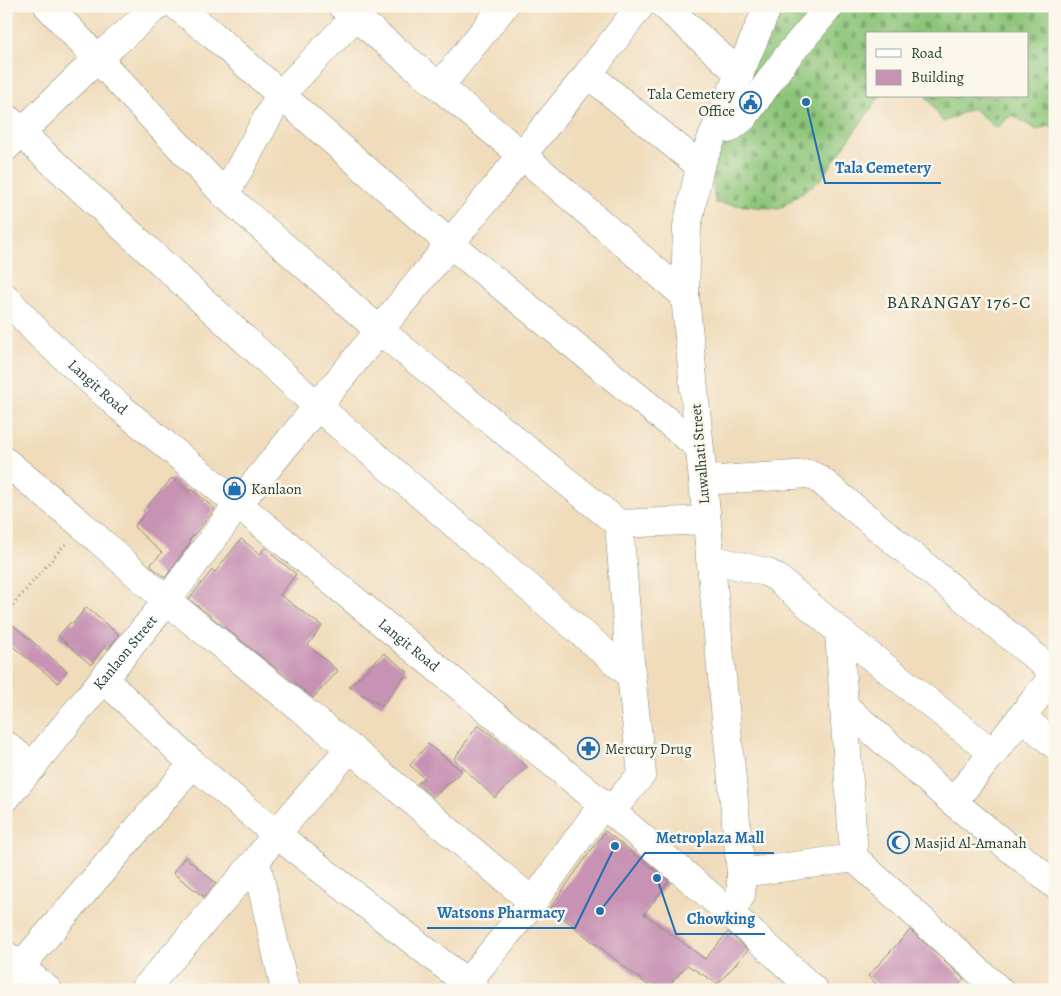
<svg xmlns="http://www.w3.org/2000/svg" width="1061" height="996" font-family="Alegreya,serif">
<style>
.cemetery{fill:url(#cemetery-stones);stroke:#568056}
.building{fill:#c792b4}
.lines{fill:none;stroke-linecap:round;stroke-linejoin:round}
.minor-casing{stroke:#888c78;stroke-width:29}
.major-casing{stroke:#888c78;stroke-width:29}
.path{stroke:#888c78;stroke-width:3;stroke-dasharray:1 4;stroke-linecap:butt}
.minor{stroke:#fff;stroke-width:28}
.major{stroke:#fff;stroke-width:28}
.labels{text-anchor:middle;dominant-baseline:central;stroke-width:5;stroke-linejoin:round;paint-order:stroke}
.poi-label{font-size:15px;fill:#1f3d34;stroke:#fbf7ec;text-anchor:start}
.street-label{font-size:15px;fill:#1f3d34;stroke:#fbf7ec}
.quarter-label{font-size:18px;letter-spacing:1px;fill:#1f3d34;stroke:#fbf7ec}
.leader{fill:none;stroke:#1f6fb2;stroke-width:2}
.callout-dot{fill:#1f6fb2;stroke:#fbf7ec;stroke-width:2}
.callout-label{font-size:16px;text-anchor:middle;font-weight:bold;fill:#1f6fb2;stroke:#fbf7ec;stroke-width:5;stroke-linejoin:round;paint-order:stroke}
</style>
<defs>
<pattern id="cemetery-stones" width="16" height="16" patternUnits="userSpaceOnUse" patternTransform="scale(1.25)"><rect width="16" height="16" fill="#8cc478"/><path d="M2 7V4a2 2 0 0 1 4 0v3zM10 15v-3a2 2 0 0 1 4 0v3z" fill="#72a063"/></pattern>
</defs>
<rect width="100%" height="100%" fill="#fbf7ec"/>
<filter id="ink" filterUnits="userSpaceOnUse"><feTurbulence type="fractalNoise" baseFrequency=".02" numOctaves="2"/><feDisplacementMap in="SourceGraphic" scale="10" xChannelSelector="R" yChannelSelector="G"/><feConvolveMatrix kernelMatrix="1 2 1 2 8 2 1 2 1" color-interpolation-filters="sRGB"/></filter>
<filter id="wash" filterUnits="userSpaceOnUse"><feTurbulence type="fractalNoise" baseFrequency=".0096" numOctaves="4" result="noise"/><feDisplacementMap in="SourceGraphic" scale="20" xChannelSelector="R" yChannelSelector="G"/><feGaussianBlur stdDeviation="1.12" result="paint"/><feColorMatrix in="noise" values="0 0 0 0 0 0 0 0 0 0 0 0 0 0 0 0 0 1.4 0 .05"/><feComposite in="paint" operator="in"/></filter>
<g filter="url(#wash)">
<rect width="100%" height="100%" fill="#f0dcbb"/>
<path class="cemetery" d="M779 6H1055V130L1050 125 1037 130 1012 115 996 128 973 108 943 122 926 96H1027V34H867V96H881L879 97 821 179 779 209 715 203 711 165Z"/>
<g id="blocks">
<path class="building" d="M172 478 189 492 192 489 215 509 189 541 190 543 165 578 150 565 162 553 134 527 145 513 143 511Z
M241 539 260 554 265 547 275 557 296 574 280 595 322 626 308 645 338 671 313 698 189 599 212 570 215 572Z
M86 607 119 635 108 649 105 646 91 665 58 636 71 622 73 624Z
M6 619 67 671 58 683 6 641Z
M384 653 408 672 382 706 349 687Z
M478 725 496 738 527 767 495 798 454 759Z
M428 744 462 771 433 797 417 784 424 778 410 765Z
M605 831 669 881 644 914 705 959 728 932 748 950 718 984 687 965 665 990H654L550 908Z
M185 857 216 883 204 897 173 873Z
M910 930 964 979 955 990H883L868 976Z"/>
</g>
</g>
<g filter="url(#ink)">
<use href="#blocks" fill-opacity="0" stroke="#888c78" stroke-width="1"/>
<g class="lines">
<defs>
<g id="minor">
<path d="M48 6 225 195 379 330 619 524 706 520"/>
<path d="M177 6 213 35 449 243 699 447"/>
<path d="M342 6 522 155 685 296"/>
<path d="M665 6 740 74"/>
<path d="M588 74 700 166"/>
<path d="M440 86 504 6"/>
<path d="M6 117 21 133 317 406 631 675"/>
<path d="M717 126 729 129 744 117 786 58 830 6"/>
<path d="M6 147 97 59 157 6"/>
<path d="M225 195 280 95 355 17 364 6"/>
<path d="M6 462 82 525 167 601 350 748 533 902"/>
<path d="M703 481 809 474 819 479 1055 673"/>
<path d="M710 559 766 572 777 578 839 631 993 753"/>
<path d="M839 631 854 858 999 990"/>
<path d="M104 679 193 764 276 834 476 990"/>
<path d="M844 706 953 802 1055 885"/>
<path d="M1022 717 1055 745"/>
<path d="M6 745 33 767"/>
<path id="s1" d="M6 798 167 601 238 504 588 74 640 6"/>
<path d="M953 802 993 753 1055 674"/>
<path d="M611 811 642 774 631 675 619 524"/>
<path d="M256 861 285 990"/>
<path d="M741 873 854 858"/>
<path d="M730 913 741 895V873L685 296 687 227 700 166 768 6"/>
<path d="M7 956 48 990"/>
<path d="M6 975 20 967 193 764"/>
<path d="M144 990 256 861 276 834 350 748"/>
<path d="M461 990 533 902 603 804"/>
</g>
<g id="major">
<path id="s2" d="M6 298 40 335 121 408 611 811 730 913 814 990"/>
</g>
</defs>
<use href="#minor" class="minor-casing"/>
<use href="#major" class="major-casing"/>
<path class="path" d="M6 613 66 543"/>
<use href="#minor" class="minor"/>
<use href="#major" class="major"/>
</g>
</g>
<defs>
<symbol id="civic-ring" viewBox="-11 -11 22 22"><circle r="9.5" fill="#fbf7ec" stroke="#1f6fb2" stroke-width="1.5"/><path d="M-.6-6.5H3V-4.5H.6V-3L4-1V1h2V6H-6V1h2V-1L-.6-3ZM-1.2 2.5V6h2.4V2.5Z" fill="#1f6fb2"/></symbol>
<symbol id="shop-ring" viewBox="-11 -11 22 22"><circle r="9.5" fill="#fbf7ec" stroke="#1f6fb2" stroke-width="1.5"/><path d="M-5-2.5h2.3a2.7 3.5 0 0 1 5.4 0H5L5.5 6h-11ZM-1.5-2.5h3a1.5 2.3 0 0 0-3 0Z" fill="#1f6fb2"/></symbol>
<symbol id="pharmacy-ring" viewBox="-11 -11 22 22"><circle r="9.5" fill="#fbf7ec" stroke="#1f6fb2" stroke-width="1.5"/><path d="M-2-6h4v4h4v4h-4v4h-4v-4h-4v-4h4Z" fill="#1f6fb2"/></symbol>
<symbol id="mosque-ring" viewBox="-11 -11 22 22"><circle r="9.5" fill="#fbf7ec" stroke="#1f6fb2" stroke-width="1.5"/><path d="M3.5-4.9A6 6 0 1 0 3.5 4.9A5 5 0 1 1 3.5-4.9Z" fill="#1f6fb2"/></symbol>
</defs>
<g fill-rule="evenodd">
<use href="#civic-ring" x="738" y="90" width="25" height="25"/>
<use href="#shop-ring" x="222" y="476" width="25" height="25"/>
<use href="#pharmacy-ring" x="576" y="736" width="25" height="25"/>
<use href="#mosque-ring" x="886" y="830" width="25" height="25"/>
</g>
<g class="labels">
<g class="poi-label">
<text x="735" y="94" text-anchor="end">Tala Cemetery<tspan x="735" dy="17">Office</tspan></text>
<text x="251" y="489">Kanlaon</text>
<text x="605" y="749">Mercury Drug</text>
<text x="914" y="843">Masjid Al-Amanah</text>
</g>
<g class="street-label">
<text stroke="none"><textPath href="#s2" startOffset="128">Langit Road</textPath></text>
<text transform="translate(700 454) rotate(-95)">Luwalhati Street</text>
<text stroke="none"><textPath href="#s2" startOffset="532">Langit Road</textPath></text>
<text stroke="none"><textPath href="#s1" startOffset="188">Kanlaon Street</textPath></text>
</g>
<g class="quarter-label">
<text x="959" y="302">BARANGAY 176-C</text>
</g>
</g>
<path class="leader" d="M806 102L825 183H941M600 911L645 853H774M615 846L575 928H427M657 878L676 934H765"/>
<g class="callout-dot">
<circle cx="806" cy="102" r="5"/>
<circle cx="600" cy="911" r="5"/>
<circle cx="615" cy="846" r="5"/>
<circle cx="657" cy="878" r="5"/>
</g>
<g class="callout-label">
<text x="883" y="173">Tala Cemetery</text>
<text x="710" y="843">Metroplaza Mall</text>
<text x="501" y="918">Watsons Pharmacy</text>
<text x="721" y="924">Chowking</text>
</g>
<rect width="1061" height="996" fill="none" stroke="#fbf7ec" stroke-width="25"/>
<rect x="866" y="32" width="162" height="65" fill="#fbf7ec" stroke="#a3ada2"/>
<rect x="876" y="49" width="25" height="8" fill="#ffffff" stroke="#a3ada2"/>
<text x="911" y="58" font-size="15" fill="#1f3d34">Road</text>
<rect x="876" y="70" width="25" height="15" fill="#c792b4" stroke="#a3ada2"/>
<text x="911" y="82" font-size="15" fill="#1f3d34">Building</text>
</svg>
